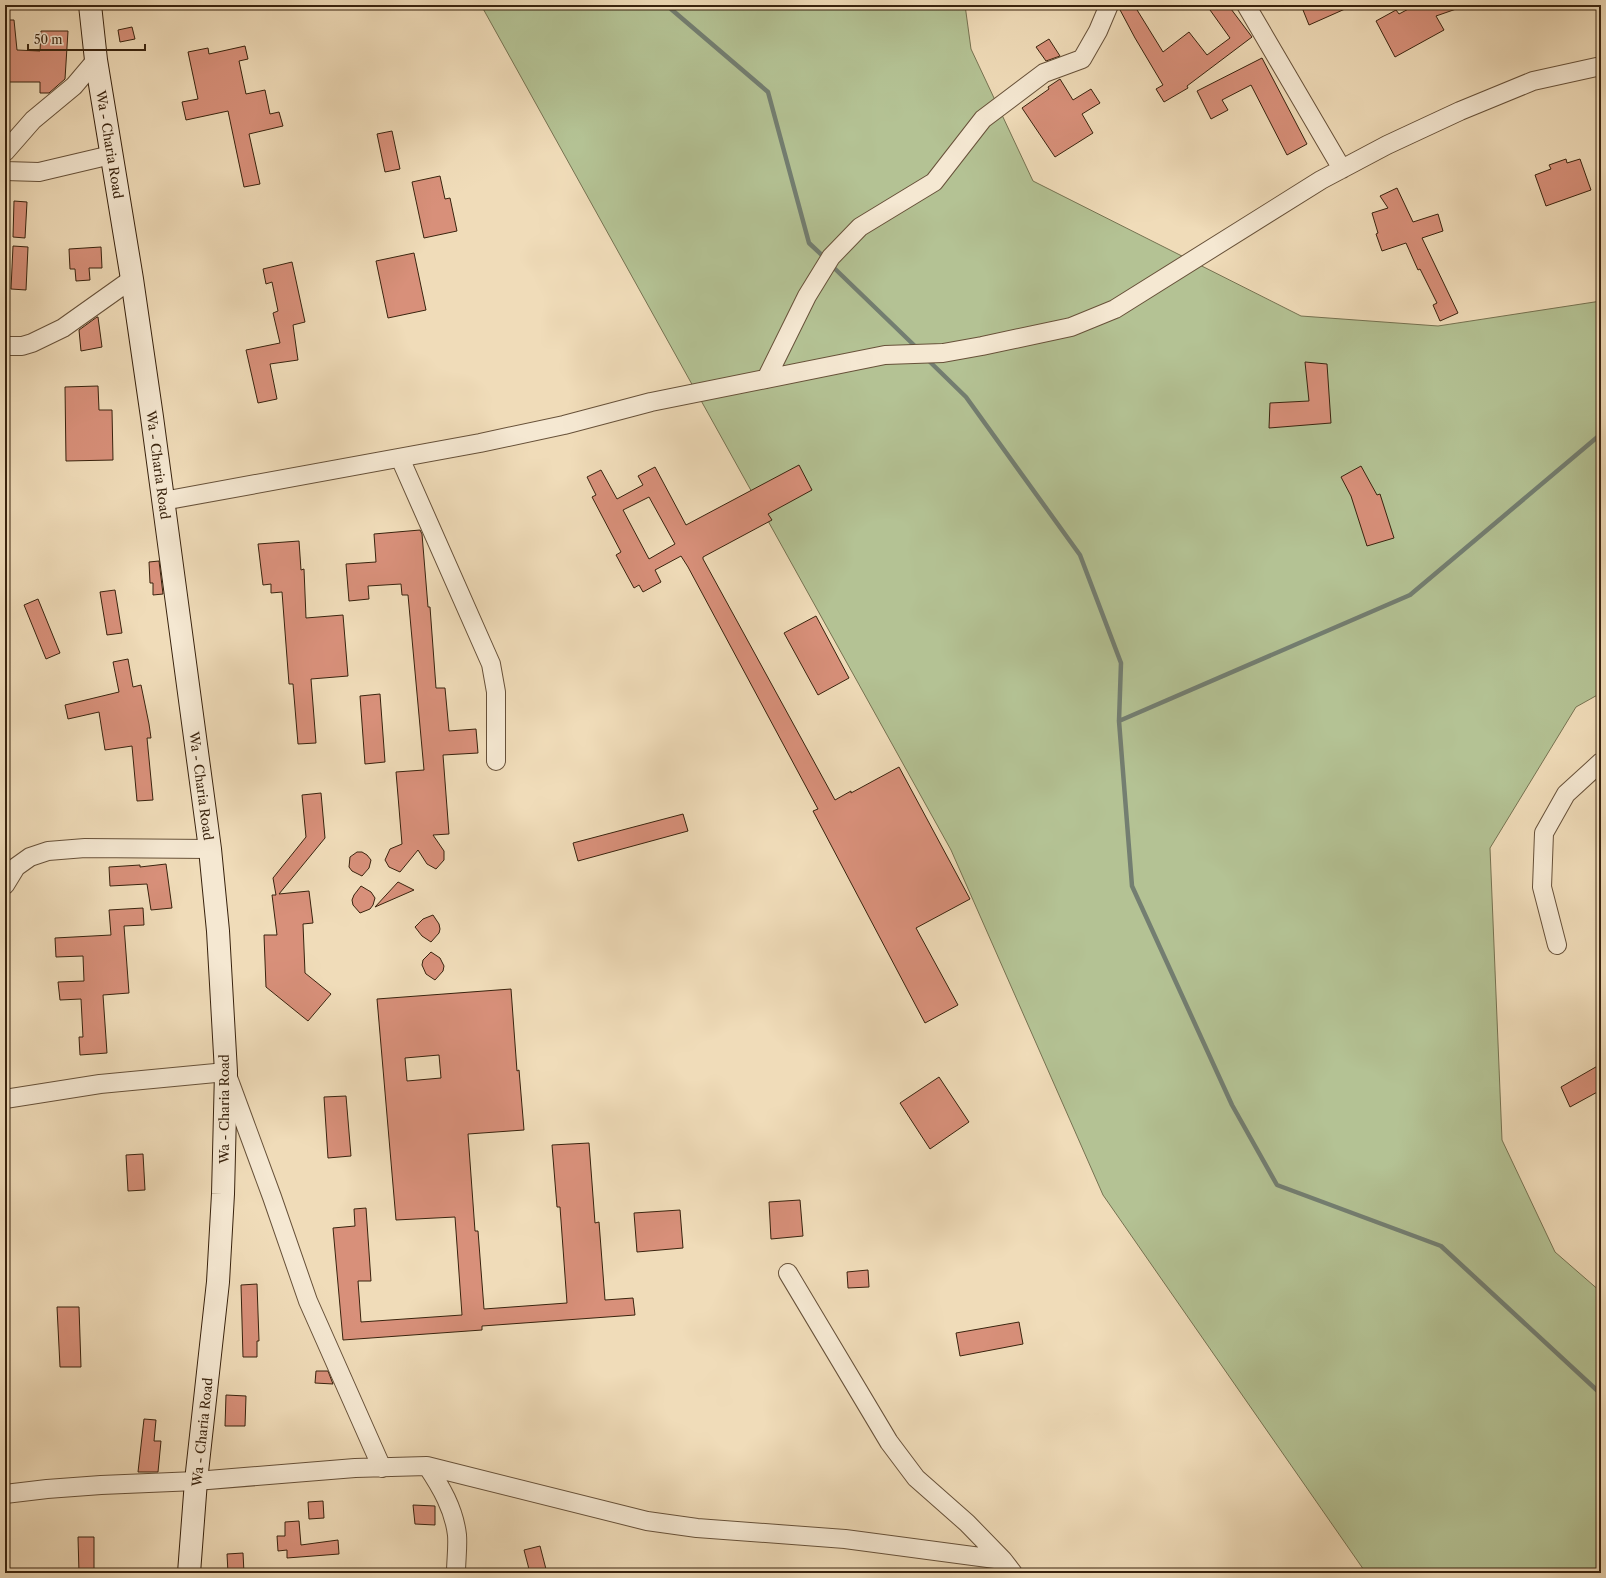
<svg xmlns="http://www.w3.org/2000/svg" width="1606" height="1578" font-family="'Libre Caslon Text',serif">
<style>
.green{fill:#b4c294;stroke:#767251}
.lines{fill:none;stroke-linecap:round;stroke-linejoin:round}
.stream{stroke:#737e71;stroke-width:4.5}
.building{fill:#d8907a;stroke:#39230e;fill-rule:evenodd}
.street-casing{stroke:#675139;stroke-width:20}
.secondary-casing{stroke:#39230e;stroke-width:24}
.street{stroke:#f5e8d2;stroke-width:18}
.secondary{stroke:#f5e8d2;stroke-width:22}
.labels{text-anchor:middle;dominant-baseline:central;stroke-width:3.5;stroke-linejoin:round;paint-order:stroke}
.street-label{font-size:13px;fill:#39230e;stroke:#f5e8d2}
</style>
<rect width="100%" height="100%" fill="#f0dcb9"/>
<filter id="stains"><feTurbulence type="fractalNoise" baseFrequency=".005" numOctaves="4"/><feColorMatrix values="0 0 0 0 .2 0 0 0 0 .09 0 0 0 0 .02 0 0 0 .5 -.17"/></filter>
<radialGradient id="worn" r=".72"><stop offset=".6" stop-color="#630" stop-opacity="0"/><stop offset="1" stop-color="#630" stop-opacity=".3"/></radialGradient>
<path class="green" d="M481 5H965L971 49 1033 181 1301 316 1438 326 1601 301V693L1576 707 1490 848 1502 1140 1555 1252 1601 1292V1573H1366L1103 1195 951 850Z"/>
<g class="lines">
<path class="stream" d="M670 5 671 9 768 92 809 243 825 258
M831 265 918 349
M927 359 966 397 1080 555 1121 663 1119 721 1132 886 1232 1105 1277 1185 1441 1246 1601 1394
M1119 721 1410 595 1601 434"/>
</g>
<path class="building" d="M1119 5H1134L1163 52 1189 32 1207 55 1230 38 1210 10 1217 5H1228L1252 37 1187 86 1188 88 1164 102 1156 89 1163 85 1135 38 1119 8Z
M1314 5H1354L1309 25 1303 10Z
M1416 5H1462V7L1436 16 1444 30 1395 57 1376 21 1396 10 1399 14Z
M5 20H14L17 50 40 51 41 31H68L65 79 49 93H40V82H5Z
M132 27 135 39 120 42 118 30Z
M1049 39 1060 56 1046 61 1036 47Z
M245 46 248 59 239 61 246 94 265 90 270 114 279 112 283 126 249 134 260 184 244 187 228 111 186 120 182 102 198 99 188 52 208 48 209 54Z
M1262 58 1307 144 1287 155 1251 85 1222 100 1228 110 1211 119 1197 91Z
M1060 79 1073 100 1091 89 1100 103 1082 114 1093 133 1055 157 1022 108 1049 89 1048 87Z
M392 131 400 169 385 172 377 134Z
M1566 159 1567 163 1580 159 1591 190 1546 206 1535 175 1551 169 1549 165Z
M440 176 445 199 450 198 457 231 424 238 412 182Z
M1397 188 1413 222 1438 214 1443 231 1422 238 1458 313 1440 321 1433 305 1437 303 1420 269 1418 270 1406 243 1382 251 1376 234 1378 233 1372 213 1388 208 1380 196Z
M14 201 27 202 25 238 13 237Z
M13 246 28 247 26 290 11 289Z
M101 247 102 268H89L90 280 76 281 75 269H70L69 249Z
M414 253 426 310 388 318 376 261Z
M292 262 305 322 293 325 298 360 270 364 277 399 258 403 246 350 280 343 273 313 278 311 272 282 266 284 263 269Z
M97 317H98L102 347 81 351 79 330Z
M1305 362 1327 364 1331 423 1269 428 1270 403 1309 401Z
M98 386 99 410H112L113 460 66 461 65 387Z
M799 465 812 490 768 514 772 520 703 557V559L835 800 851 791V793L899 767 970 899 916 928 958 1005 925 1023 813 811 818 809 688 567 681 556 655 570 661 582 643 592 639 585 634 588 616 555 621 552 592 497 596 495 587 477 601 470 617 499 643 485 638 476 655 467 686 525ZM649 497 675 544 649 559 623 510Z
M1361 466 1377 495 1380 494 1394 538 1367 546 1351 496 1341 477Z
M420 530 422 534 428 607H430L436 688H445L449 731 476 729 478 753 443 755 449 834 433 835 444 851V860L436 869 427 864 418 850 400 872 389 867 385 860 390 849 402 844 396 772 424 770 408 595H402L401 584 368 586 369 599 349 601 346 564 376 562 374 534Z
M299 541 301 570 304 569 306 618 343 615 348 676 311 679 316 743 298 744 293 684H289L282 592 271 593V584L263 585 258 544Z
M159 561 163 594 153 595V583H150L149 562Z
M115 590 122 633 107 635 100 592Z
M38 599 60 653 46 659 24 605Z
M816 616 849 678 818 695 784 633Z
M128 659 133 687 141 685 149 724 151 738H147L153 800 137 801 132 746 105 750 99 712 68 719 65 705 119 692 113 662Z
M380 694 385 762 365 764 360 696Z
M321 793 325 838 279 894 309 891 313 923 303 924 305 973 331 994 308 1021 266 987 264 935H277L272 895H276L273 878 306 837 302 795Z
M683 814 688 831 578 861 573 843Z
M357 852H362L367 855 371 860 369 868 362 876 352 871 349 867 350 857Z
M166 864 172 908 151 910 147 884 110 886 109 867 140 865V867Z
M398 882 414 890 375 907Z
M361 886 371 892 375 898 373 905 370 909 360 913 353 905 352 900 354 895Z
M143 908 144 925 124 926 129 993 103 995 107 1053 80 1055 79 1037H83L81 999 60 1000 58 982 84 981 83 956 56 957 55 938 111 935 109 910Z
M433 915 439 924 440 929 439 933 431 942 422 936 415 927 423 919Z
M431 952 440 958 444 966 443 971 435 980 426 974 422 965 423 960Z
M511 989 517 1071 519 1070 524 1130 468 1134 475 1231H478L484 1309 567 1303 560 1207H557L552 1145 589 1143 595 1223 599 1222 605 1300 633 1298 635 1315 482 1326V1330L343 1340 333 1228 355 1226 354 1209 366 1208 371 1281H358L361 1322 462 1315 455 1217 396 1220 377 999ZM439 1055 441 1078 407 1081 405 1058Z
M1601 1064V1090L1570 1107 1561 1087Z
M939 1077 969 1122 930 1149 900 1103Z
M346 1096 351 1156 328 1158 324 1097Z
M143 1154 145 1190 128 1191 126 1155Z
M800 1200 803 1236 771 1239 769 1202Z
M680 1210 683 1248 637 1252 634 1213Z
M868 1270 869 1287 848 1288 847 1272Z
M257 1284 259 1341H257V1357H243L241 1285Z
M57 1307H79L81 1367H60Z
M1019 1322 1023 1344 960 1356 956 1333Z
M316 1371H328L333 1384 315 1383Z
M226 1395 246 1396 245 1426H225Z
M144 1419 156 1420 154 1441H161L158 1472H138Z
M323 1501 324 1518 309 1519 308 1502Z
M413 1505 435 1506V1525L415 1524Z
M299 1521 301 1545 338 1540 339 1554 287 1558V1550L278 1551 277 1536H285V1522Z
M78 1537H94V1573H79Z
M540 1546 547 1573H530L524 1550Z
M243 1553 244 1573H228L227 1554Z"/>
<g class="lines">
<defs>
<path id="street" d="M1246 5 1342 169
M5 152 33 120 74 86 96 60
M5 171 39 172 111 155
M5 346H22L32 343 63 328 132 279
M766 379 807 296 831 257 860 227 934 182 983 119 1044 73 1082 59 1098 31 1109 5
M400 458 491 664 496 692V761
M163 501 480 443 564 425 651 402 885 355 943 353 982 346 1071 327 1115 309 1321 180 1387 145 1460 111 1533 81 1601 66
M5 885 16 867 30 857 48 851 85 848 210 849
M1557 945 1542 887 1544 833 1566 794 1601 762
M5 1099 100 1084 226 1072 272 1197 308 1301 382 1468
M788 1273 889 1442 916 1478 967 1523 1003 1560 1013 1573
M427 1466C441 1487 454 1509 457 1535 458 1547 456 1561 456 1573
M5 1494 47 1489 101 1485 196 1481 355 1468 427 1466 647 1521 697 1528 845 1539 1003 1560"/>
<g id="secondary">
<path id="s1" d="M90 5 96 60 132 279 152 417 210 849 218 931 226 1072 223 1194 218 1282 196 1481 189 1573"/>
</g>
</defs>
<use href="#street" class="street-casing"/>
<use href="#secondary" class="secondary-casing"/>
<use href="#street" class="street"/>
<use href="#secondary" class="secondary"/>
</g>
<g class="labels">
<g class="street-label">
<text stroke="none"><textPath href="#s1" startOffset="141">Wa - Charia Road</textPath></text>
<text stroke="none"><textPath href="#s1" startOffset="465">Wa - Charia Road</textPath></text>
<text stroke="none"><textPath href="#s1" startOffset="789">Wa - Charia Road</textPath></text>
<text transform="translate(224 1109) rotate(-90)">Wa - Charia Road</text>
<text transform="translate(202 1432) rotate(-84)">Wa - Charia Road</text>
</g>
</g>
<rect width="1606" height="1578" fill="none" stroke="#f0dcb9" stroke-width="20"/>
<rect x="6" y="6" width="1594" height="1566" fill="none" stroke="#39230e" stroke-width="2"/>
<rect x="10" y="10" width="1586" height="1558" fill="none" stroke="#39230e"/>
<path d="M28 44v6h117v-6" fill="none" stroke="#39230e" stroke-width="2"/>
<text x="34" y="44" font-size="12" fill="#39230e" stroke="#f5e8d2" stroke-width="3" paint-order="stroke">50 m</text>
<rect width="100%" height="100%" filter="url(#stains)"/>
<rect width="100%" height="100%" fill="url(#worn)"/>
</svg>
